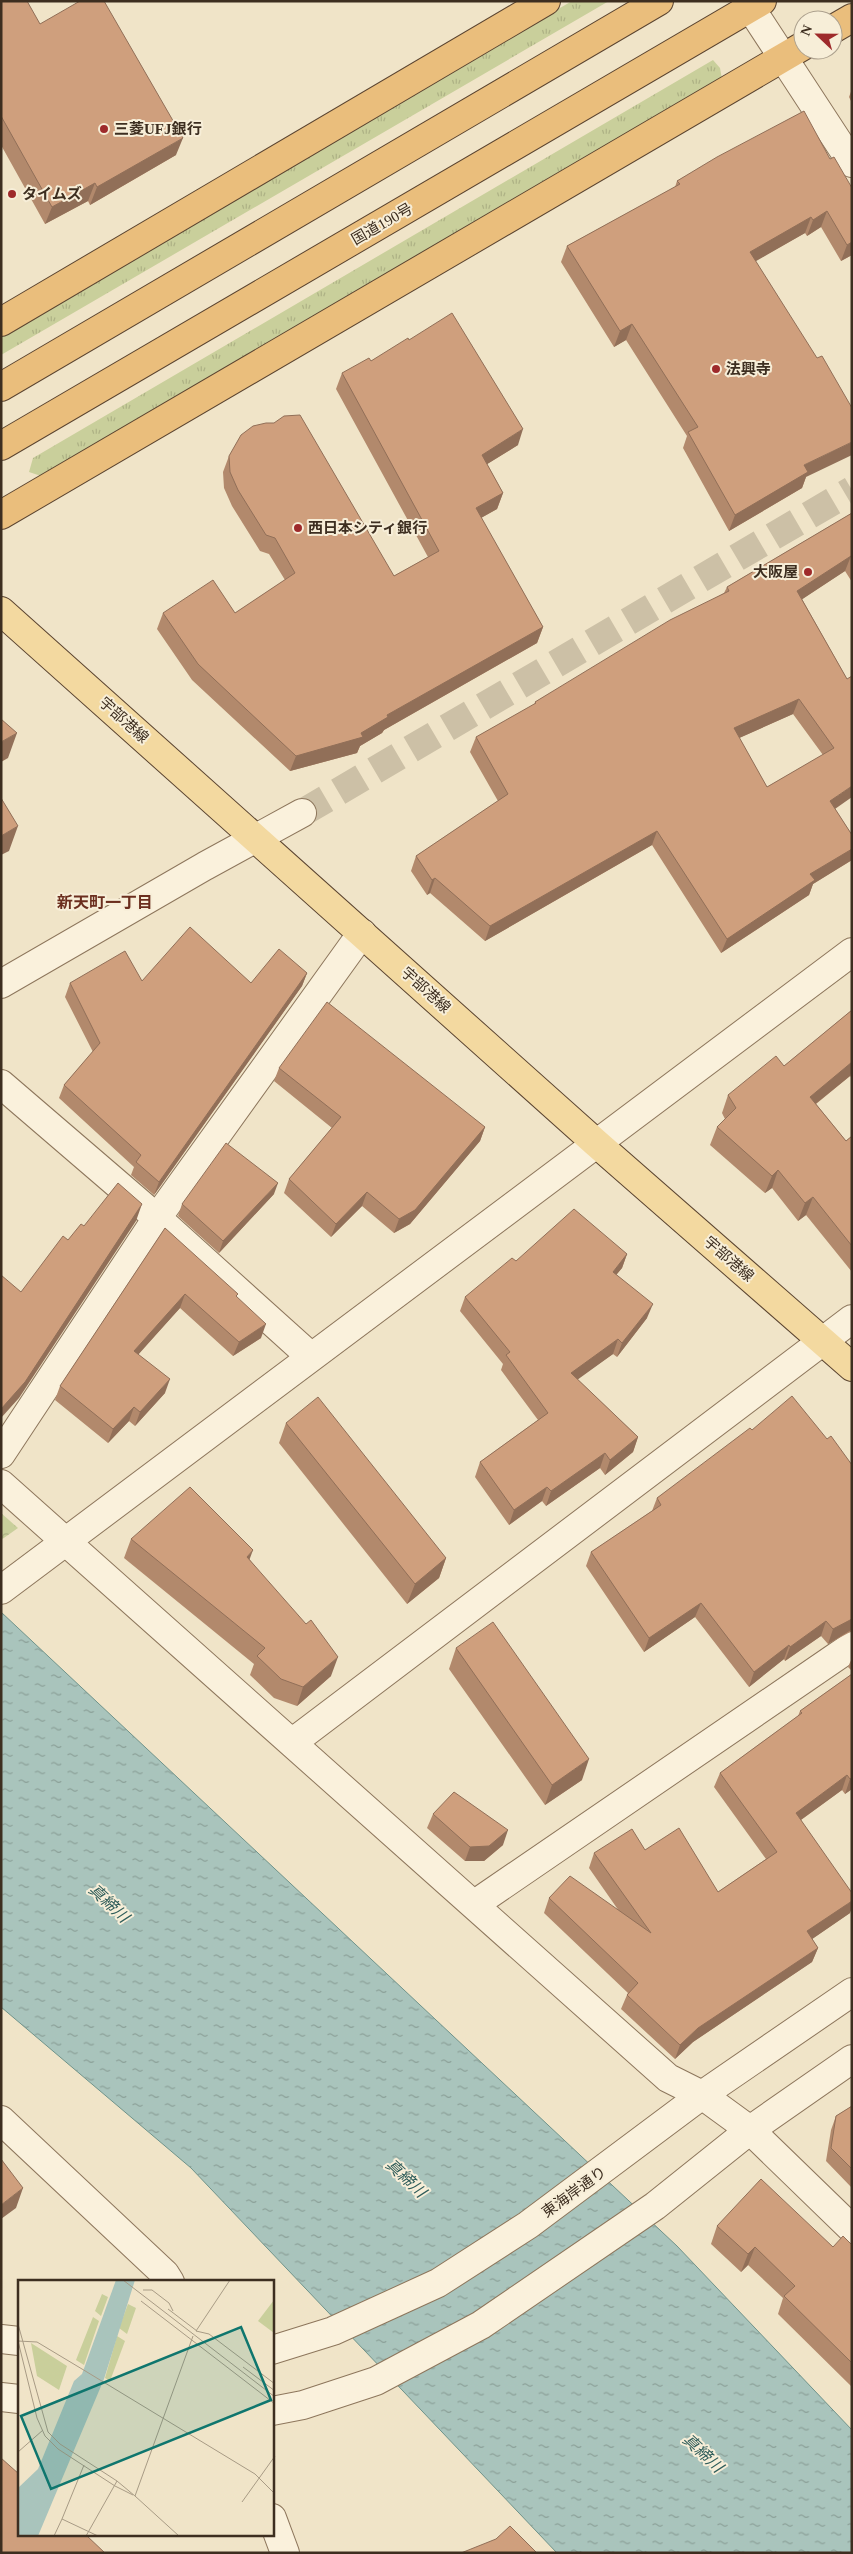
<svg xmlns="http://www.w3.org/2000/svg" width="853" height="2554" font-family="'Times New Roman','Noto Sans JP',serif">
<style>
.grass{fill:url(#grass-tufts)}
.park{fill:url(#park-crowns)}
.water{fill:url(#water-ripples);stroke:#6f938a}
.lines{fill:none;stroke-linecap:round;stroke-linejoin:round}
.pedestrian-tunnel{stroke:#ccc0a6;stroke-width:28;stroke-dasharray:28 14;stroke-linecap:butt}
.minor-casing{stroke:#8d765c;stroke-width:30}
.tertiary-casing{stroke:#8d765c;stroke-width:30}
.primary-casing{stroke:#5b4430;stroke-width:30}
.trunk-casing{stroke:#5b4430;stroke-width:30}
.minor{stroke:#faf1dc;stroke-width:28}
.tertiary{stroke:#faf1dc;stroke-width:28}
.primary{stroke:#f3d9a0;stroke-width:28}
.trunk{stroke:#eabe7c;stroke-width:28}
.wall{fill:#b2896c;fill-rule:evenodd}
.shaded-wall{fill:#916f58}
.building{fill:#cf9f7d;stroke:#916f58;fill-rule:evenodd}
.poi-dot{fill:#9e2a2b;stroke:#f7eed8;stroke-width:2}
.labels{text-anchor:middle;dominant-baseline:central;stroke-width:4;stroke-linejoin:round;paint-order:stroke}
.poi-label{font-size:15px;font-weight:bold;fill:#3d2e20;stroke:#f7eed8;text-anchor:start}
.street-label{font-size:15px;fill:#3d2e20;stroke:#f7eed8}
.neighbourhood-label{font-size:16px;font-weight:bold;fill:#6b2e1e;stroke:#f7eed8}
.water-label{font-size:16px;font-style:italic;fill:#2f5d5a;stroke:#f7eed8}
.inset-road{fill:none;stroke:#a89b85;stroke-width:1}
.view{fill:#0f766e;fill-opacity:0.15;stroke:#0f766e;stroke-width:2.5}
.inset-edge{fill:none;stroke:#3d2e20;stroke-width:2.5}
</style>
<defs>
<pattern id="grass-tufts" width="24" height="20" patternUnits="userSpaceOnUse" patternTransform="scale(1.25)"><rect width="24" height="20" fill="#c9cf9b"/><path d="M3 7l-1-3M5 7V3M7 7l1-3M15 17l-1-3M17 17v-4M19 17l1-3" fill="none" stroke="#aeb285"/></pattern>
<pattern id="park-crowns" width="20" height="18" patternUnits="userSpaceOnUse" patternTransform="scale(1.25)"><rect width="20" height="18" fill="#c9cf9b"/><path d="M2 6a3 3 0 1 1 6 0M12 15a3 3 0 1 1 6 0" fill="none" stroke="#aeb285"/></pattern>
<pattern id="water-ripples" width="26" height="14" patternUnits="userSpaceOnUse" patternTransform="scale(1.25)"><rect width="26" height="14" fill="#a9c4bc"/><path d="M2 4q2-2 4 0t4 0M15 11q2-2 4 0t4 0" fill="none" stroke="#8ba098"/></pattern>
</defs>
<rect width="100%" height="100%" fill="#f0e4c8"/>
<path class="grass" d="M572 1H609L1 355V334Z
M713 60 720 68 722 79 41 476 29 472 33 458Z"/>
<path class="park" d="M1 1513 18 1528 1 1540Z"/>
<path class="water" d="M1 1612 677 2246 852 2430V2553H557L191 2168 1 2007Z"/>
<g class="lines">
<path class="pedestrian-tunnel" d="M302 813 852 490"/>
<defs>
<path id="minor" d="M746 1 852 163
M1 984 205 866 302 813
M1 1084 157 1218 310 1356
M1 1454 157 1218 362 933
M1 1484 668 2078 702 2095
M293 1742 852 1319
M475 1904 852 1646
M1 2120 165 2274 170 2282"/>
<path id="tertiary" d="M1 1590 852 952
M702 2095 750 2130 852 2229
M1 2339 19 2341
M272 2350 333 2331 438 2283 528 2225 702 2095 852 1992
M1 2397 19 2399
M272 2411 303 2405 376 2381 481 2325 655 2206 750 2130 852 2059
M272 2518 285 2553"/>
<path id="primary" d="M1 611 596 1143 852 1367"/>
<path id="trunk" d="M833 29 852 18
M1 322 546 1
M1 387 659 1
M1 446 762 1
M1 515 803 46"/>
</defs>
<use href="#minor" class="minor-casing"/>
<use href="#tertiary" class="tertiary-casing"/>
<use href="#primary" class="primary-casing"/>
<use href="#trunk" class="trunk-casing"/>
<use href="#minor" class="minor"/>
<use href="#tertiary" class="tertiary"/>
<use href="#primary" class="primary"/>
<use href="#trunk" class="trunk"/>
</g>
<path class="wall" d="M1 1 40 24 176 155 90 205 88 201 45 224 1 145Z
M852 89V103L849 97Z
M804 111 852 255 841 261 821 227 807 236 805 233 755 261 806 477 802 488 729 531 683 448 687 436 626 340 614 347 561 262 567 246 675 187 677 181Z
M409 340 518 445 487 464 503 493 497 509 481 518 543 627 537 643 384 730 382 733 360 746 357 753 290 771 192 680 157 629 163 613H235L285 580 269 554 260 551 232 506 224 488 223 472 229 456 394 576 428 557 336 389 342 373 371 361Z
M852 513V582L845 571 802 599 847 679 835 809 852 835V860L813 884 809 895 721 953 652 845 485 941 430 893 427 895 411 871 416 856 498 801 470 752 476 737 534 705 535 702 724 593 727 587ZM793 714 823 755 767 787 739 738Z
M307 973 302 986 154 1195 131 1175 134 1167 59 1098 64 1085 93 1052 65 997 70 983 142 981 251 983Z
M852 1010V1078L850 1076 816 1104 846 1141 852 1136V1272L806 1215 798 1221 772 1188 765 1193 710 1145 717 1127 725 1119 722 1113 728 1095 784 1066Z
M279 1068 485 1127 480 1141 410 1224 394 1233 362 1206 331 1237 284 1193 289 1179 332 1128 274 1081Z
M274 1194 219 1253 178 1216 182 1204Z
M165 1228 237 1297 261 1338 233 1356 180 1308 138 1354 165 1393 135 1426 129 1421 108 1443 55 1400 60 1386Z
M627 1254 622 1268 616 1275 647 1318 617 1357 613 1354 577 1379 638 1437 633 1452 605 1475 600 1468 546 1506 542 1501 509 1525 475 1477 480 1462 538 1420 501 1370 503 1364 460 1311 465 1297 516 1261Z
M286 1423 446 1558 439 1578 407 1604 279 1443Z
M752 1430 827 1439 852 1465V1631L828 1644 821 1636 785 1661 784 1659 749 1687 695 1617 644 1652 586 1566 591 1552 652 1511 657 1498Z
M131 1539 250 1560 331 1676 297 1706 274 1698 250 1675 254 1664 124 1558Z
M456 1648 582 1780 545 1805 449 1669Z
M852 1658V1671L848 1667Z
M852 1674V1789L845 1794 842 1790 801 1820 850 1913 812 1939 818 1948 812 1962 693 2042 675 2059 621 2009 627 1995 628 1993 544 1913 549 1898 619 1911 589 1868 594 1853 645 1850 718 1892 766 1859 714 1787 720 1773 798 1716 800 1711Z
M433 1814 503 1845 484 1861H465L427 1828Z
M852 2106V2188L826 2161 831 2130 836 2116Z
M717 2226 833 2247 852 2245V2387L778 2314 783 2298 748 2265 741 2272 711 2244Z"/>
<path class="shaded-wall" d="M183 138 176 155 90 205 97 187Z
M95 183 88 201 45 224 52 207Z
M827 211 821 227 807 236 813 220Z
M811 217 805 233 744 268 750 252Z
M852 242V255L841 261 847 245Z
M632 324 626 340 614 347 620 331Z
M523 429 518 445 476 471 482 455Z
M852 442V455L806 477 802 488 729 531 735 515 804 465Z
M503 493 497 509 470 524 476 508Z
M851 556 845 571 792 606 797 591Z
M543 627 537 643 384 730 382 733 360 746 357 753 290 771 296 756 361 733 387 715Z
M799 699 793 714 728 743 734 728Z
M17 733 8 758 1 762V742Z
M852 786V797L825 816 830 801Z
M18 826 9 851 1 855V836Z
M657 831 652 845 485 941 490 926Z
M852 849V860L813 884 809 895 721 953 727 939 810 874Z
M435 878 430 893 427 895 432 880Z
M307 973 302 986 154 1195 159 1182Z
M852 1062V1071L850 1076 803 1114 810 1097Z
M485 1127 480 1141 410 1224 394 1233 399 1219Z
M778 1170 772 1188 765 1193 772 1176Z
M278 1183 274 1194 219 1253 223 1241Z
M367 1192 362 1206 331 1237 336 1224Z
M813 1197 806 1215 798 1221 805 1203Z
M142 1204 136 1221 19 1398 1 1418V1409Z
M627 1254 622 1268 607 1286 613 1272Z
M185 1294 180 1308 129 1365 134 1351Z
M653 1304 647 1318 617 1357 622 1343Z
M266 1324 261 1338 233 1356 239 1342Z
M618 1339 613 1354 566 1388 571 1373Z
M170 1379 165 1393 135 1426 140 1412Z
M134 1407 129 1421 108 1443 113 1429Z
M638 1437 633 1452 605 1475 610 1460Z
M605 1453 600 1468 546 1506 551 1491Z
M547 1487 542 1501 509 1525 514 1510Z
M253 1550 246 1569 247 1557Z
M446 1558 439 1578 407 1604 415 1584Z
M701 1603 695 1617 644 1652 649 1638Z
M852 1619 851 1630 828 1644 833 1629Z
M826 1621 821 1636 785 1661 790 1647Z
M789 1645 784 1659 749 1687 754 1672Z
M338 1657 331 1676 297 1706 303 1687Z
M589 1759 582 1780 545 1805 552 1785Z
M847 1775 842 1790 791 1827 796 1813Z
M852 1778V1789L845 1794 850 1779Z
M508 1830 503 1845 484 1861H465L470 1847Z
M852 1901V1908L850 1913 802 1946 807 1931Z
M818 1948 812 1962 693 2042 675 2059 680 2045 698 2028Z
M23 2188 16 2208 1 2219V2205Z
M755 2247 748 2265 741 2272 748 2254Z"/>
<path class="building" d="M1 1H27L40 24 80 1H104L183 138 97 187 95 183 52 207 1 116Z
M804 111 830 159 834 157 852 188V242L847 245 827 211 813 220 811 217 750 252 817 358 822 356 852 408V442L804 465 808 472 735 515 688 432 698 427 632 324 620 331 567 246 680 184 677 181 717 157Z
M452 313 523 429 482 455 503 493 476 508 543 627 387 715 388 717 361 733 363 737 296 756 198 664 163 613 213 580 235 613 295 573 275 538 266 535 238 490 230 472 229 456 241 435 253 426 266 423H274L284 416 300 415 394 576 439 551 342 373 369 358 371 361 408 338 409 340Z
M852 513V558L851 556 797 591 847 679 852 676V786L830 801 852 835V849L810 874 815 880 727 939 657 831 490 926 435 878 432 880 416 856 508 794 476 737 536 703 535 702 670 620 729 591 727 587ZM799 699 834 748 767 787 734 728Z
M1 719 17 733 1 742Z
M1 798 18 826 1 836Z
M190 927 251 983 279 949 307 973 159 1182 136 1162 141 1155 64 1085 100 1043 70 983 125 951 142 981Z
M327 1002 485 1127 415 1210 399 1219 367 1192 336 1224 289 1179 341 1117 279 1068Z
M852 1010V1062L810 1097 846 1141 852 1136V1246L813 1197 805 1203 778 1170 772 1176 717 1127 736 1108 728 1095 776 1056 784 1066Z
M226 1143 278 1183 223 1241 182 1204Z
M118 1183 142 1204 25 1382 1 1409V1275L21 1292 63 1236 68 1240 81 1224 84 1226Z
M574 1209 627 1254 613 1272 653 1304 622 1343 618 1339 571 1373 638 1437 610 1460 605 1453 551 1491 547 1487 514 1510 480 1462 548 1413 506 1355 510 1352 465 1297 512 1258 516 1261Z
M165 1228 238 1294 236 1296 266 1324 239 1342 185 1294 134 1351 170 1379 140 1412 134 1407 113 1429 60 1386Z
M792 1396 827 1439 831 1436 852 1465V1619L833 1629 826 1621 790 1647 789 1645 754 1672 701 1603 649 1638 591 1552 661 1505 657 1498 750 1428 752 1430Z
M318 1397 446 1558 415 1584 286 1423Z
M190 1487 253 1550 247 1557 306 1624 311 1620 338 1657 303 1687 281 1679 257 1656 265 1648 131 1539Z
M493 1622 589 1759 552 1785 456 1648Z
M852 1674V1778L850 1779 847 1775 796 1813 852 1893V1901L807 1931 818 1948 698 2028 680 2045 627 1995 638 1983 549 1898 570 1876 651 1933 594 1853 632 1829 645 1850 679 1828 718 1892 777 1852 720 1773 802 1713 800 1711Z
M454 1792 508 1830 489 1846 470 1847 433 1814Z
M852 2106V2169L831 2148 836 2116Z
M1 2159 23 2188 1 2205Z
M761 2179 833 2247 843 2236 852 2245V2363L784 2296 795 2286 755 2247 748 2254 717 2226Z
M1 2458 19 2474V2535H86L105 2553H1Z
M510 2526 537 2553H461L496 2539Z"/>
<g class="poi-dot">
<circle cx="104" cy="129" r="5"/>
<circle cx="12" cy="194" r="5"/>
<circle cx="716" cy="369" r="5"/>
<circle cx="298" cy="528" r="5"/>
<circle cx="808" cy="572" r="5"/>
</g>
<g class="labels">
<g class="poi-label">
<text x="114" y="129">三菱UFJ銀行</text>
<text x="22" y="194">タイムズ</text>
<text x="726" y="369">法興寺</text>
<text x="308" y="528">西日本シティ銀行</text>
<text x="798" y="572" text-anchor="end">大阪屋</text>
</g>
<g class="street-label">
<text transform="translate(382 224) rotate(-30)">国道190号</text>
<text transform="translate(124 720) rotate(42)">宇部港線</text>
<text transform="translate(426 990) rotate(42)">宇部港線</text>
<text transform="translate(729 1259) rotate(41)">宇部港線</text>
<text transform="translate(574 2192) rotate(-36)">東海岸通り</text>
</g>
<g class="neighbourhood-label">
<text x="105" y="902">新天町一丁目</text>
</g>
<g class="water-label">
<text transform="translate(109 1903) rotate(43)">真締川</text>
<text transform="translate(406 2178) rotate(43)">真締川</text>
<text transform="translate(703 2453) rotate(43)">真締川</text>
</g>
</g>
<g transform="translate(18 2280)">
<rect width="256" height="256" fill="#f0e4c8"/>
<path d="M84 14 90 17 83 36 77 31ZM256 20V53L240 41ZM110 24 118 28 109 54 101 48ZM75 37 81 41 66 85 58 80ZM99 56 107 61 92 101 87 98ZM13 63 49 86 41 110 19 96Z" fill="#c9cf9b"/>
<path d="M98 0H117L86 99 20 256H0V208L20 189 56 101 64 94Z" fill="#a9c4bc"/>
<path class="inset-road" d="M105 0 257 117M125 10H134L151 23 155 31M123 21 257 124M150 29 179 51M0 44 30 152 42 164 99 201M178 51 212 0M178 51 191 54 257 104M0 61 19 62 64 89 237 194 257 214M0 61 19 138 27 156 40 169 97 206M225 87 257 111M0 172 25 150M66 185 44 239 80 256M97 206 115 215M117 216 161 256M117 216 175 56M224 222 257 176M36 256 44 239M68 256 99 201 117 216"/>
<path class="view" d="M223 47 253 120 33 209 3 136Z"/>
<rect width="256" height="256" class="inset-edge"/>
</g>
<rect width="853" height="2554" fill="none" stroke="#3d2e20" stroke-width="5"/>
<g transform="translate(818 35) rotate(292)"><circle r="24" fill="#f7eed8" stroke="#ada18e"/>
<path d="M0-4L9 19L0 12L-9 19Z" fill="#9e2a2b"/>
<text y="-8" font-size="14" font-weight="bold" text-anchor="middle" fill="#3d2e20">N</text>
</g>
</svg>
